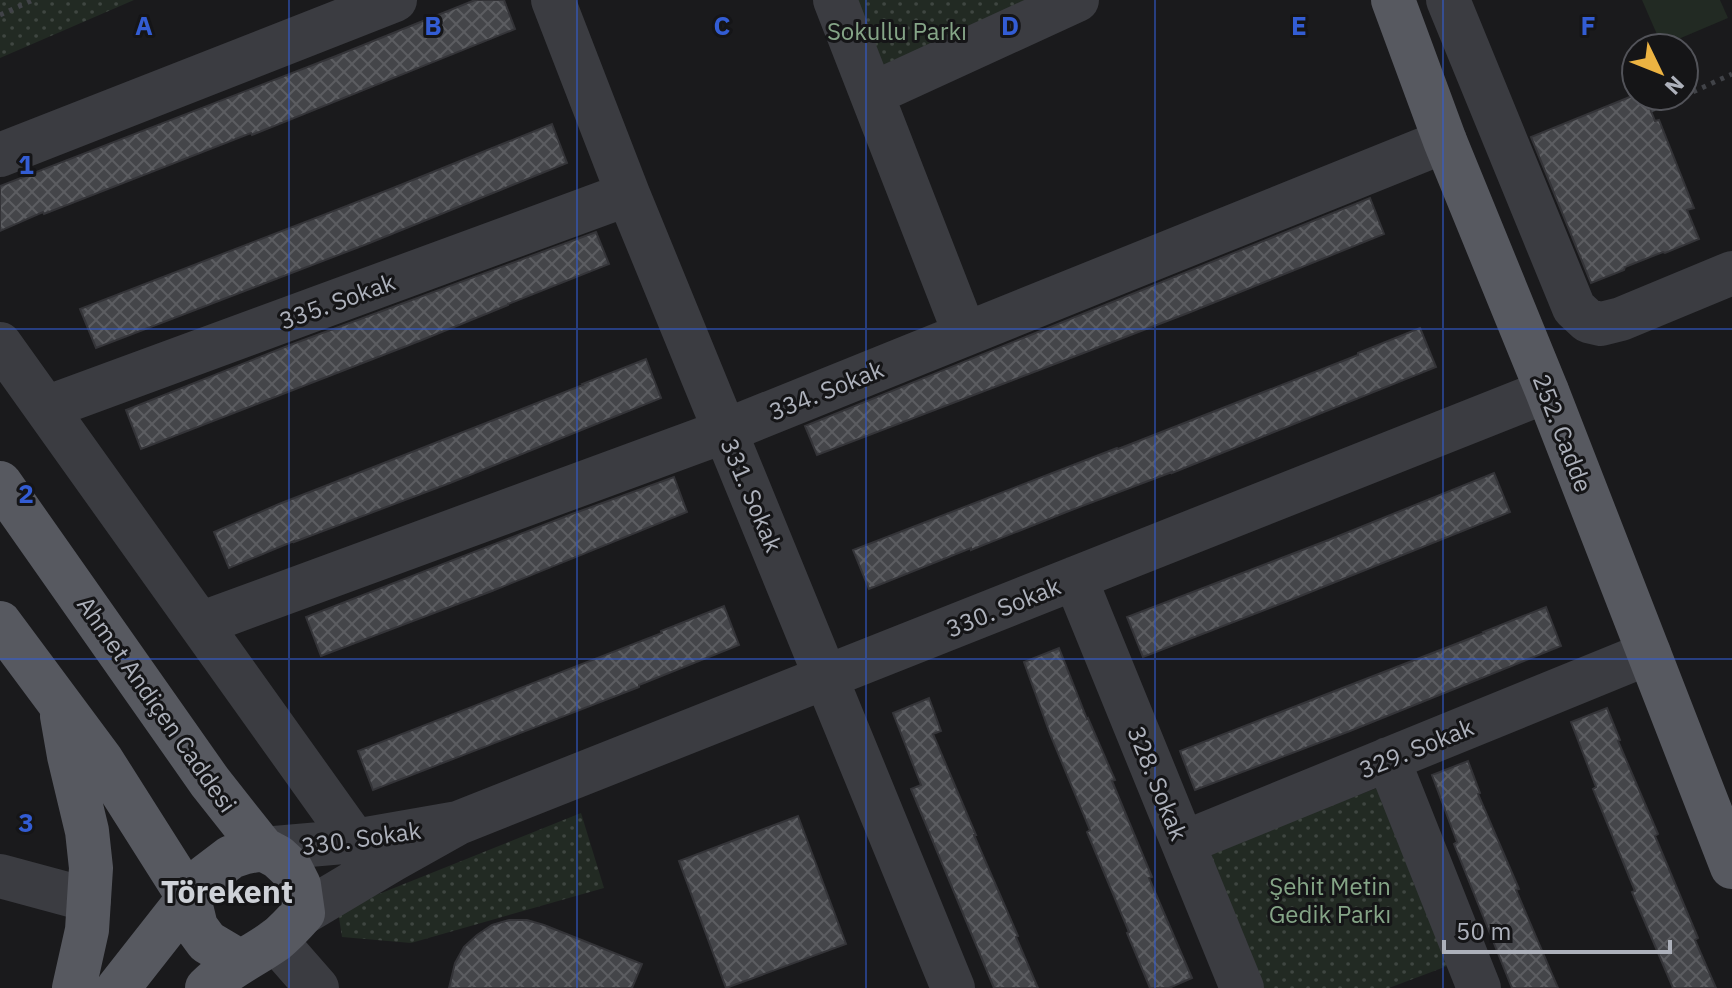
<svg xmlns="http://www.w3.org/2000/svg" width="1732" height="988" font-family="'IBM Plex Sans',sans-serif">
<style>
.green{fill:url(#green-dots)}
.pitch{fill:#222a23}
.building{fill:url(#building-cross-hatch);stroke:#343438;stroke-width:2}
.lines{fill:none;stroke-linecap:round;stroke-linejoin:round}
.path{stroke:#414348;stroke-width:5;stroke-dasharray:4 6;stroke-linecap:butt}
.minor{stroke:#3b3c41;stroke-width:44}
.major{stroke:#575960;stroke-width:44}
.grid{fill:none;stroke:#335dd4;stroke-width:2;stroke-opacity:0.55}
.labels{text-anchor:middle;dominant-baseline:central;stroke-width:6;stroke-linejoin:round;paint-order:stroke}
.park-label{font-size:24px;fill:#85a587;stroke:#151517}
.street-label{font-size:24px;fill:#adb1bb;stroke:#151517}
.district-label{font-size:32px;font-weight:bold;fill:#ced1d7;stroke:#151517}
.grid-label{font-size:26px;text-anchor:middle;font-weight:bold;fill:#335dd4;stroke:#151517;stroke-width:6;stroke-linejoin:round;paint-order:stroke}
</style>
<defs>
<pattern id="green-dots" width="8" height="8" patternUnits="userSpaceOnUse" patternTransform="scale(2)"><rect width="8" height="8" fill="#222a23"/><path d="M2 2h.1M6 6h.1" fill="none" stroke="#3f4641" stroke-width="1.8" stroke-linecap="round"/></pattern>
<pattern id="building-cross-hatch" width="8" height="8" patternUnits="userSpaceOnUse" patternTransform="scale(2)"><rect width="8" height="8" fill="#444549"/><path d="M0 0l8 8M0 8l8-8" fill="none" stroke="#5c5d61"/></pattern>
</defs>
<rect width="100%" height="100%" fill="#1a1a1c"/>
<path class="green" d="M0 0H134L0 58Z
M851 0H1046L880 73Z
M1382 786 1450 965 1389 988H1258L1207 853Z
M581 813 604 888 411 943 342 937 337 905 379 894Z"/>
<path class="pitch" d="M1642 0H1720L1728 18 1662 46Z"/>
<path class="building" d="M475 0H504L515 29 252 135 251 133 44 214 43 212 0 231V186L336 56Z
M1632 96H1645L1655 121 1659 120 1694 208 1687 210 1699 239 1665 253 1663 252 1625 267 1624 270 1591 283 1531 137Z
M552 124 567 163 367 244 96 348 80 309 388 190Z
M1370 198 1384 234 1188 313 817 455 805 426Z
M596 232 609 264 508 304V305L422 340 141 449 126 410 290 345Z
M1420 328 1436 367 1172 473V472L1069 511 971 550V548L869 589 853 550 1117 448 1118 449 1358 355V353Z
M646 359 661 398 450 483 294 542V541L229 568 214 532 279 504 583 385 582 384Z
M1494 473 1510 512 1298 597 1143 657 1127 617 1331 539Z
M674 477 687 512 492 591 321 656 306 617 572 514Z
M724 606 739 645 639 685V687L373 790 358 751 662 633 661 631Z
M1546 607 1561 646 1350 731 1195 790 1180 751 1484 633 1483 632Z
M1059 648 1087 719 1088 718 1115 780 1112 781 1152 877 1149 878 1192 978 1169 988H1150L1127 933 1129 932 1087 832 1090 830 1050 734 1024 662Z
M929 698 941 731 933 734 976 835H974L1018 936 1016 937 1038 988H994L911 789 921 785 893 713Z
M1607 708 1620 740 1618 741 1658 834 1655 836 1698 938 1695 940 1716 988H1673L1632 892 1635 891 1593 789 1596 787 1571 722Z
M1468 761 1480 793 1478 794 1519 889 1516 890 1558 988H1512L1454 844 1457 842 1432 775Z
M798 816 846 944 726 988 679 861Z
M509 920H527L544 925 642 964 632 988H449L455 963 464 947 477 935 492 925Z"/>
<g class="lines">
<path class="path" d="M0 15 33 0
M1684 96 1732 74
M1651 110 1683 96"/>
<path class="minor" d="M553 0 628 194 953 988
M835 0 965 334
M1448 0 1574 308 1588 321 1601 324 1621 319 1732 273
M872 94 1077 0
M0 155 395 0
M0 344 355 841
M46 408 628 194
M1075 578 1242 988
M200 624 725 431 1445 141
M1388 759 1479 988
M458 823 1547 391
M1183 843 1649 653
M263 849 355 841 458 823 392 860 303 913
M0 876 89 900
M275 940 317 988"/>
<path class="major" d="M1393 0 1445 141 1547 391 1732 867
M0 483 210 782 263 849 278 857 291 869 299 885 303 913C295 922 286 932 276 940 252 957 228 967 207 988
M0 623 101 759 189 898 196 927 207 942 239 961
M62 716 69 756 87 831 91 868 87 930 74 988
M118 988 206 876 231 857 246 852 263 849"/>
</g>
<path class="grid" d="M289 0V988M577 0V988M866 0V988M1155 0V988M1443 0V988M0 329H1732M0 659H1732"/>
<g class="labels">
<g class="park-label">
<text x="897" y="31">Sokullu Parkı</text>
<text x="1330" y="886">Şehit Metin<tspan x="1330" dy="28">Gedik Parkı</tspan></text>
</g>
<g class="street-label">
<text transform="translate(337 301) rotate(-20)">335. Sokak</text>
<text transform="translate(826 390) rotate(-22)">334. Sokak</text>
<text transform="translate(1563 433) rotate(69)">252. Cadde</text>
<text transform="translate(752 495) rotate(67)">331. Sokak</text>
<text transform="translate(1003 607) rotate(-22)">330. Sokak</text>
<text transform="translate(157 704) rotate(55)">Ahmet Andiçen Caddesi</text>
<text transform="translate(1416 748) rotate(-22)">329. Sokak</text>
<text transform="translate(1158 783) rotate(68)">328. Sokak</text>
<text transform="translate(361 838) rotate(-8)">330. Sokak</text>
</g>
<g class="district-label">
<text x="227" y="891">Törekent</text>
</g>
</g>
<g class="grid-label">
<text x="144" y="35">A</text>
<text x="433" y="35">B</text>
<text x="722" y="35">C</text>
<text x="1010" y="35">D</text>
<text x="1299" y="35">E</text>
<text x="1588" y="35">F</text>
<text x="26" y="174">1</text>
<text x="26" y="503">2</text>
<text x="26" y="832">3</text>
</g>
<g transform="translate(1660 72) rotate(133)"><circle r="38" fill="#151517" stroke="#525359" stroke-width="2"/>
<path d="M0-6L14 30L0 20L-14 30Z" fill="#ecb342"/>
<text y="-12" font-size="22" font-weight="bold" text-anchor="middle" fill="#adb1bb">N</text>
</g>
<path d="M1444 940v12h226v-12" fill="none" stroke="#adb1bb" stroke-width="4"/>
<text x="1456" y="940" font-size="24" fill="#adb1bb" stroke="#151517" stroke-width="6" paint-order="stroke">50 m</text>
</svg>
